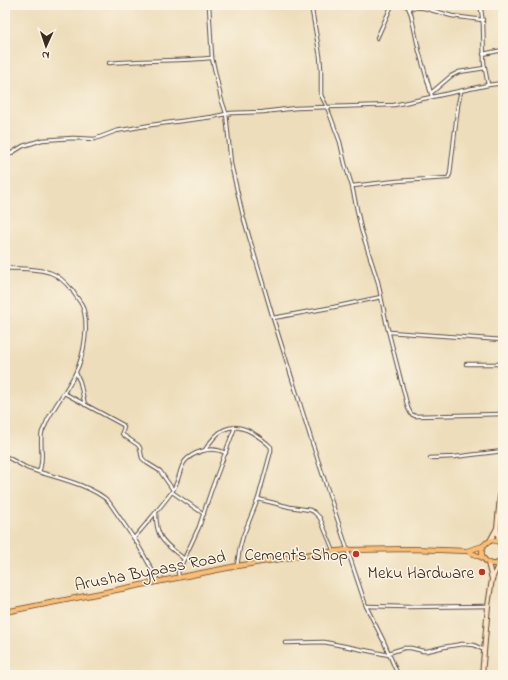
<svg xmlns="http://www.w3.org/2000/svg" width="508" height="680" font-family="'Indie Flower',sans-serif">
<style>
.lines{fill:none;stroke-linecap:round;stroke-linejoin:round}
.street-casing{stroke:#564535;stroke-width:4.5}
.secondary-casing{stroke:#564535;stroke-width:6}
.primary-casing{stroke:#564535;stroke-width:6}
.street{stroke:#fff;stroke-width:2.5}
.secondary{stroke:#ffe4c6;stroke-width:4}
.primary{stroke:#febc70;stroke-width:4.5}
.poi-dot{fill:#c8321e;stroke:#fcf5e5;stroke-width:1.5}
.labels{text-anchor:middle;stroke-width:3;stroke-linejoin:round;paint-order:stroke}
.poi-label{font-size:17px;fill:#3b2a1e;stroke:#fcf5e5;text-anchor:end}
.street-label{font-size:17px;fill:#3b2a1e;stroke:#fcf5e5}
</style>
<rect width="100%" height="100%" fill="#fcf5e5"/>
<filter id="ink" filterUnits="userSpaceOnUse"><feTurbulence type="fractalNoise" baseFrequency=".025" numOctaves="2"/><feDisplacementMap in="SourceGraphic" scale="8" xChannelSelector="R" yChannelSelector="G"/><feConvolveMatrix kernelMatrix="1 2 1 2 8 2 1 2 1" color-interpolation-filters="sRGB"/></filter>
<filter id="wash" filterUnits="userSpaceOnUse"><feTurbulence type="fractalNoise" baseFrequency=".012" numOctaves="4" result="noise"/><feDisplacementMap in="SourceGraphic" scale="16" xChannelSelector="R" yChannelSelector="G"/><feGaussianBlur stdDeviation="0.9" result="paint"/><feColorMatrix in="noise" values="0 0 0 0 0 0 0 0 0 0 0 0 0 0 0 0 0 1.4 0 .05"/><feComposite in="paint" operator="in"/></filter>
<g filter="url(#wash)">
<rect width="100%" height="100%" fill="#edddba"/>
</g>
<g filter="url(#ink)">
<g class="lines">
<defs>
<g id="street">
<polyline points="209,5 211,41 212,58 221,98 226,113 231,164 243,216 273,318 312,442 356,576 366,606 384,642 398,675"/>
<polyline points="311,5 320,56 321,69 321,95 327,107 340,142 345,164 352,186 361,229 378,282 387,326 408,408 411,414 415,416 503,414"/>
<polyline points="404,5 408,7 411,14 419,51 432,97"/>
<polyline points="408,7 424,8 452,16 483,20"/>
<polyline points="481,9 483,24 484,63 488,85"/>
<polyline points="377,38 392,5"/>
<polyline points="483,54 503,50"/>
<path d="M109,63C144,60 178,61 212,58"/>
<polyline points="431,93 451,76 459,72 485,68"/>
<polyline points="5,157 23,146 42,140 73,138 95,139 116,131 151,125 212,117 231,113 263,112 296,108 394,105 488,85 503,83"/>
<polyline points="352,186 397,181 448,178 450,174 458,105 461,91"/>
<path d="M5,268C19,269 38,268 51,273C59,276 66,283 72,290C75,295 79,300 82,305C90,324 84,356 75,374C67,390 55,405 47,421C46,425 43,429 42,432C39,444 45,458 39,472L27,468L5,456"/>
<polyline points="273,318 334,307 381,297"/>
<polyline points="389,332 503,340"/>
<polyline points="466,364 503,364"/>
<polyline points="76,373 80,382 85,405"/>
<polyline points="64,393 123,425 124,427 122,433 123,435 138,445 140,448 142,458 147,463 160,471 173,490"/>
<path d="M205,450C216,432 229,420 251,432C258,436 265,441 271,447V451L258,499L243,536L240,547L237,566"/>
<polyline points="430,458 454,457 503,451"/>
<path d="M39,472C59,478 95,487 109,502L137,543L159,582"/>
<polyline points="172,492 204,514"/>
<polyline points="258,499 290,507 310,510 314,512 320,518 334,552"/>
<path d="M156,513C156,540 165,543 184,559"/>
<path d="M134,538C147,523 160,508 171,493C185,474 174,460 202,451C211,448 218,449 226,453"/>
<polyline points="179,577 178,572 199,527 212,488 235,427"/>
<polyline points="366,606 407,607 488,606"/>
<polyline points="285,643 324,642 389,655"/>
<polyline points="388,653 404,648 411,648 423,651 427,651 444,647 462,644 474,645 484,650"/>
</g>
<g id="secondary">
<polyline points="490,541 497,528"/>
<polyline points="499,542 497,528 503,466"/>
<polyline points="488,563 492,579"/>
<polyline points="482,675 488,606 492,579 499,563"/>
</g>
<g id="primary">
<path d="M483,546C478,560 492,570 503,560"/>
<polyline points="467,551 483,558"/>
<polyline points="5,612 237,566 312,554 347,550 413,549 467,551 483,546 486,543 493,540 499,542 503,545"/>
</g>
</defs>
<use href="#street" class="street-casing"/>
<use href="#secondary" class="secondary-casing"/>
<use href="#primary" class="primary-casing"/>
<use href="#street" class="street"/>
<use href="#secondary" class="secondary"/>
<use href="#primary" class="primary"/>
</g>
</g>
<g class="poi-dot">
<circle cx="356" cy="554" r="4"/>
<circle cx="482" cy="572" r="4"/>
</g>
<g class="labels">
<g class="poi-label">
<text x="348" y="560">Cement's Shop</text>
<text x="474" y="578">Meku Hardware</text>
</g>
<g class="street-label">
<text transform="translate(150 570) rotate(-11)" y="6">Arusha Bypass Road</text>
</g>
</g>
<rect width="508" height="680" fill="none" stroke="#fcf5e5" stroke-width="20"/>
<g transform="translate(46 46) rotate(183)" stroke="#fcf5e5" stroke-width="3" paint-order="stroke">
<path d="M0-3L7 15L0 10L-7 15Z" fill="#3b2a1e"/>
<text y="-6" font-size="11" font-weight="bold" text-anchor="middle" fill="#3b2a1e">N</text>
</g>
</svg>
